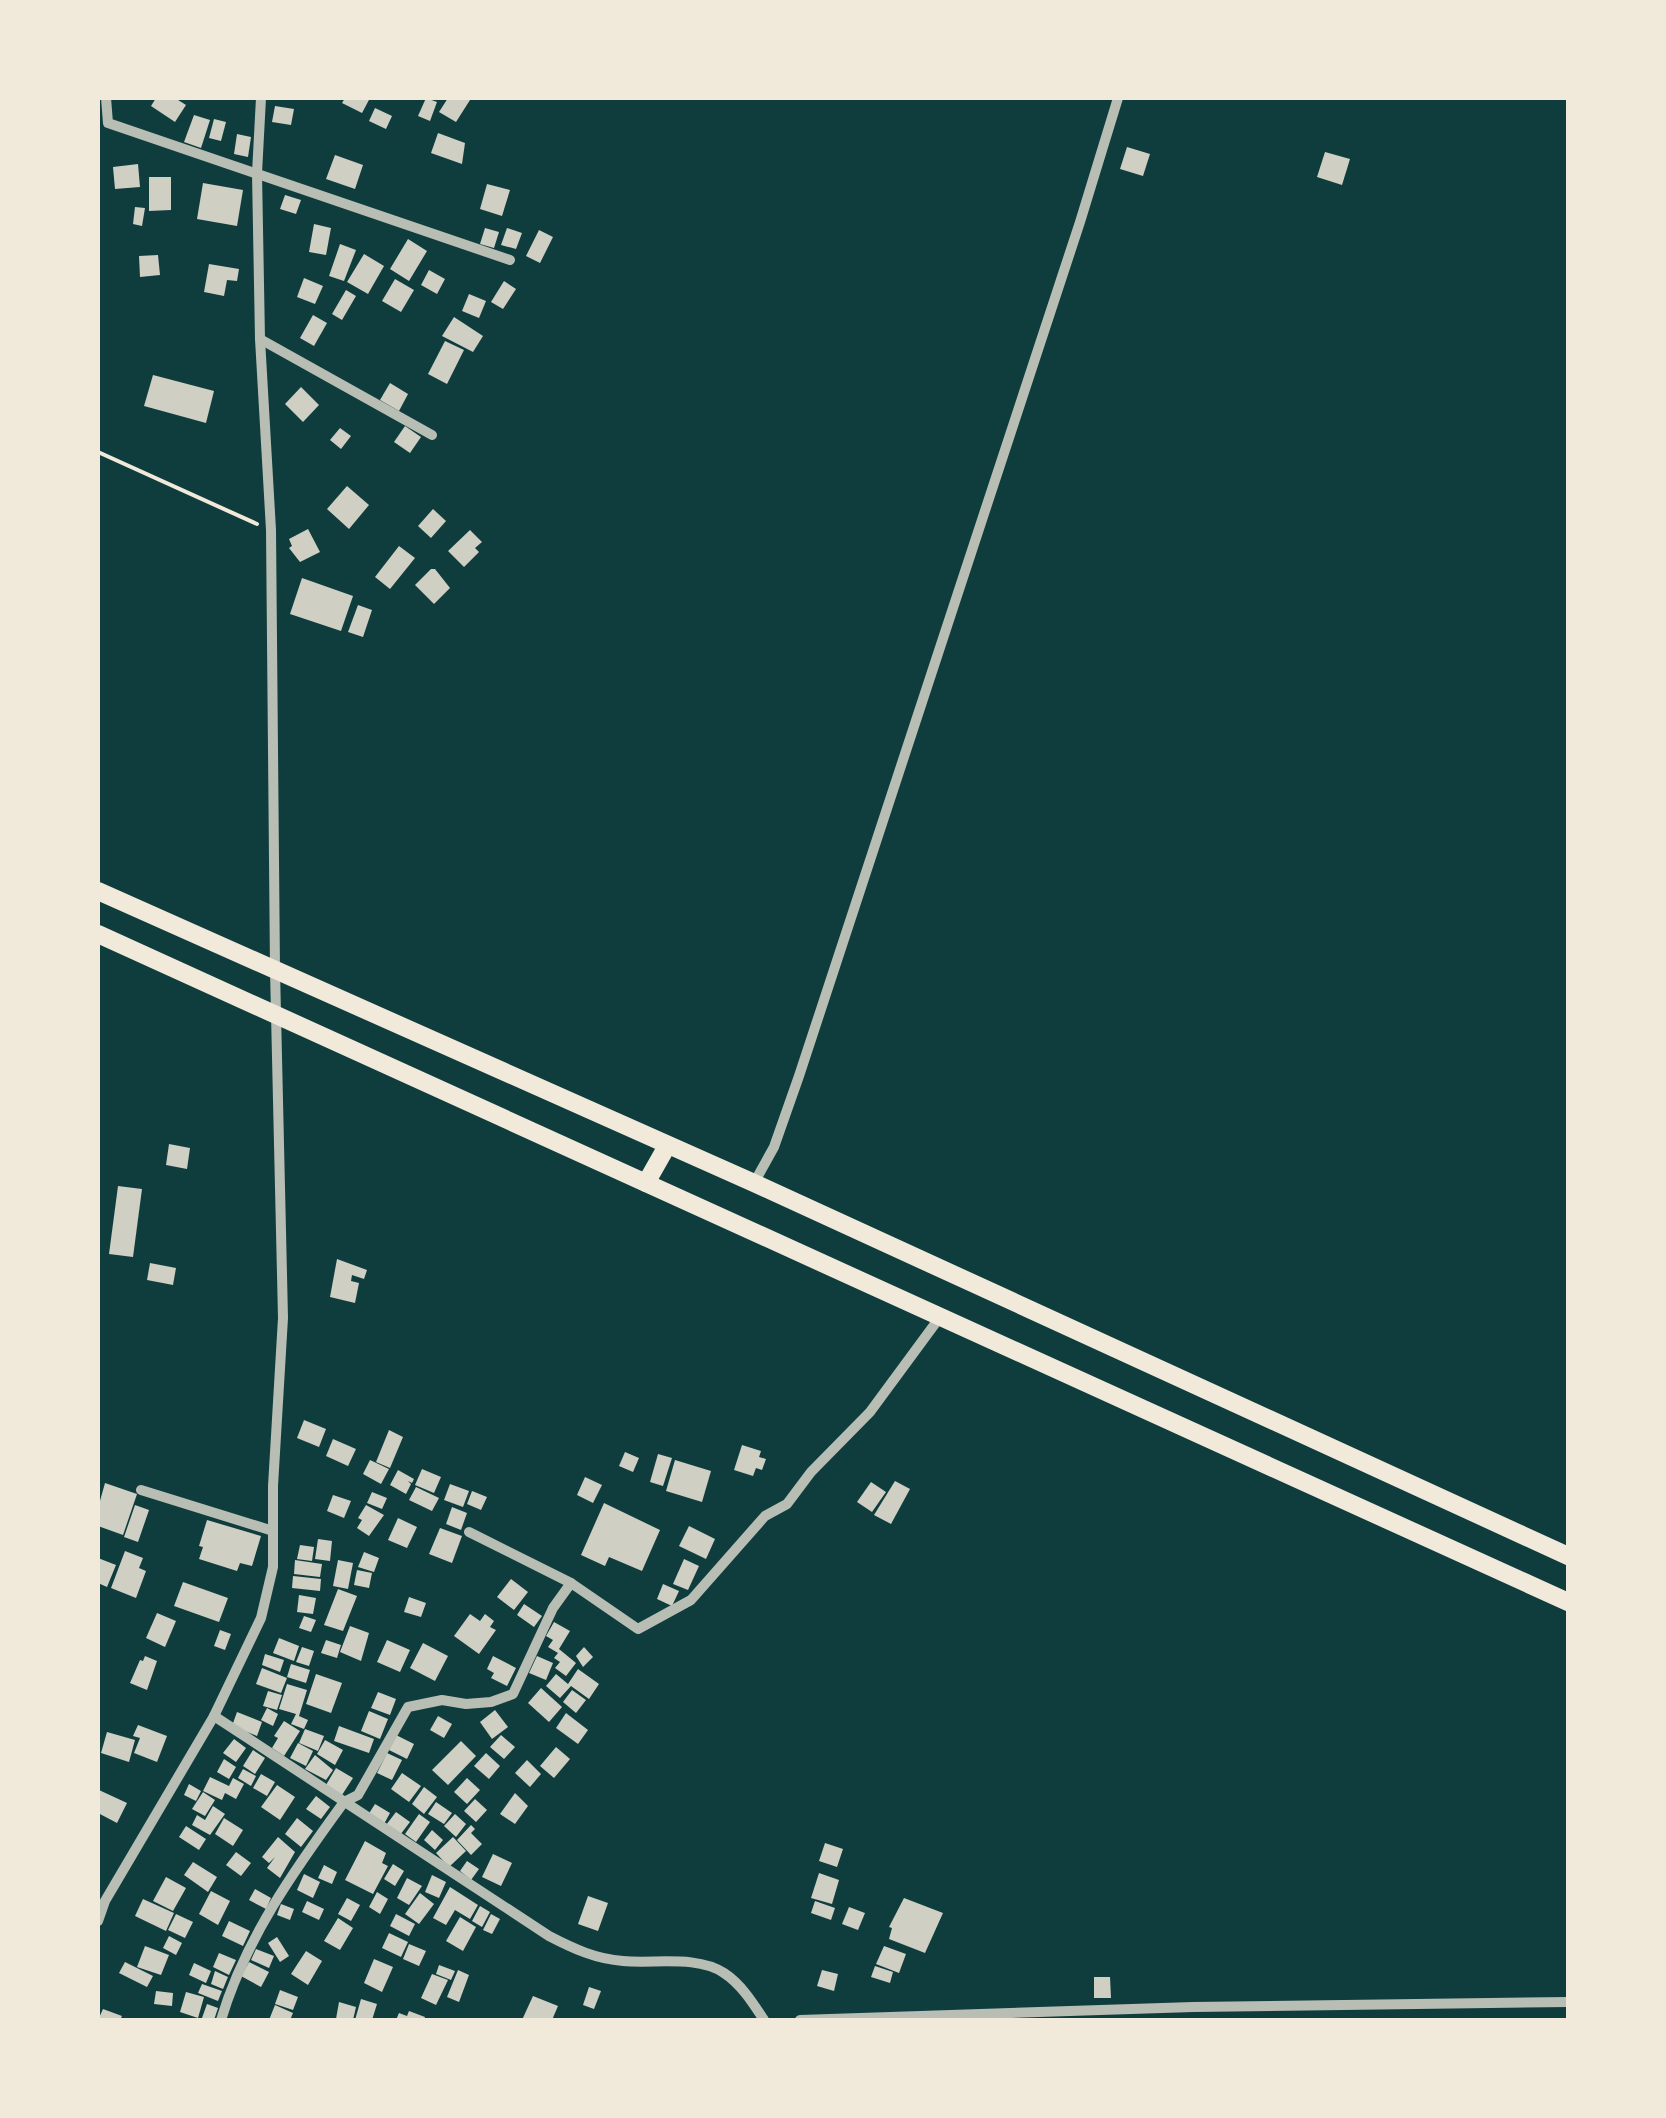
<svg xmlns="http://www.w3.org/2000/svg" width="1666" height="2118" font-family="'Nunito Sans',sans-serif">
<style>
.building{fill:#cfcfc3}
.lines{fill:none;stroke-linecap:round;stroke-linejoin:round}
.path{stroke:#f1e9da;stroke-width:4}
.minor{stroke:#b8beb3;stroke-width:10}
.secondary{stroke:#f1e9da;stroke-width:18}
</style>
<rect width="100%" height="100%" fill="#0f3d3e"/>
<g class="building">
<polygon points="156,98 175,98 186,105 175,122 151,106"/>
<polygon points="345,98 370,98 362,113 342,103"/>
<polygon points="426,98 437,102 430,121 418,116"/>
<polygon points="448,98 470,100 456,122 439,112"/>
<polygon points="275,106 294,109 291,125 272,122"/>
<polygon points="375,108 392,116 386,129 369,121"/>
<polygon points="194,115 210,120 201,148 184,142"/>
<polygon points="214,119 226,122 221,141 209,138"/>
<polygon points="438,133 465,143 462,164 431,153"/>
<polygon points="237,134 251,137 248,157 234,154"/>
<polygon points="1127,147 1150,154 1143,176 1120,169"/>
<polygon points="1325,152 1350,159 1342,185 1317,177"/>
<polygon points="335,155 363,165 355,189 326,179"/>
<polygon points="138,164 140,187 115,189 113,167"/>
<polygon points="149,177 171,177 171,210 149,211"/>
<polygon points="203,183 243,190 237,226 197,219"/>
<polygon points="487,184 510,190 502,216 480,209"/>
<polygon points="285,195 301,200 296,214 280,209"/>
<polygon points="135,207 145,208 142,226 133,224"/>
<polygon points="314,224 331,228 326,255 309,252"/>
<polygon points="485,228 499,232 494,248 480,244"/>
<polygon points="507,228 522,233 516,249 501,245"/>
<polygon points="539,230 553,237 540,263 526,256"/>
<polygon points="408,239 427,251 409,281 390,269"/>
<polygon points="340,244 356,250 344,281 329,276"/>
<polygon points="364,254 384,266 368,294 347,282"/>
<polygon points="158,255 160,275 140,277 139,256"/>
<polygon points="209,264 239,269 237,281 227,280 224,296 204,292"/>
<polygon points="429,270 445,279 437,294 421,285"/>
<polygon points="304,278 323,286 315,304 297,297"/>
<polygon points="395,279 414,290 401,312 382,301"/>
<polygon points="504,281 516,289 503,309 491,302"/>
<polygon points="346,290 356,296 342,320 332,314"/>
<polygon points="469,294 486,301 479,318 462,311"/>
<polygon points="313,315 327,323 314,346 300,338"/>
<polygon points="454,317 483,336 473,352 442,336"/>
<polygon points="445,341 464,350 447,384 428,374"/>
<polygon points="153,375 214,391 206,423 144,406"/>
<polygon points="390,383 408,394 399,411 380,400"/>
<polygon points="301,387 319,405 303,422 285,404"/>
<polygon points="405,426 421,437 410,453 394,442"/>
<polygon points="340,428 351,436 341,449 330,440"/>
<polygon points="347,486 369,505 349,529 327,509"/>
<polygon points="433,509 446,521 431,538 418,526"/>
<polygon points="308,529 320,552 300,562 289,548 292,546 289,539"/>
<polygon points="470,530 482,542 475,548 479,552 464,567 448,551"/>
<polygon points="399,546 415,558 390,589 375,577"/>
<polygon points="431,569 435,569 450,588 434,604 415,585"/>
<polygon points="302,578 353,596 341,631 290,614"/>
<polygon points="358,605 372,610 363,637 348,632"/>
<polygon points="169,1144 190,1148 187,1169 166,1165"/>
<polygon points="118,1186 142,1189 133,1257 109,1254"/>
<polygon points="337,1259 367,1270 364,1279 352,1275 351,1281 359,1283 355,1303 330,1297"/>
<polygon points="150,1263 176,1268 173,1285 147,1280"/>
<polygon points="304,1420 326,1429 319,1447 297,1438"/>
<polygon points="389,1430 403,1437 390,1468 376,1462"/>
<polygon points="333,1439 356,1449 348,1466 326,1456"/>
<polygon points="742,1445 761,1451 759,1457 766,1459 762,1470 756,1468 753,1476 734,1470"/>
<polygon points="625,1452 639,1458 633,1472 619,1466"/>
<polygon points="658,1454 672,1458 663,1486 650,1482"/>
<polygon points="370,1460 389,1469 381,1484 363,1474"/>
<polygon points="675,1460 711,1471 702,1502 666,1491"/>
<polygon points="422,1469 441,1477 434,1493 415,1485"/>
<polygon points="398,1470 414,1479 412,1483 408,1481 411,1484 406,1494 390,1485"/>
<polygon points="585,1477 602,1485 593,1503 577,1495"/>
<polygon points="895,1481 910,1489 891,1524 874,1515"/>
<polygon points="871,1482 886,1492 872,1512 857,1502"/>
<polygon points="105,1483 137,1494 123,1535 98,1526 98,1508"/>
<polygon points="450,1484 469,1491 463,1507 444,1500"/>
<polygon points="416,1487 439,1498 432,1511 409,1500"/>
<polygon points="472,1491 487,1497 481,1510 467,1504"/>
<polygon points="372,1492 387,1498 382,1509 367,1503"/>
<polygon points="333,1495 351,1501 344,1518 327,1511"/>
<polygon points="604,1503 660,1530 642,1571 609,1557 605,1566 581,1555"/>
<polygon points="135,1505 149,1510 138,1542 124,1537"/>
<polygon points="366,1505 384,1515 369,1536 357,1528 362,1520 358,1518"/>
<polygon points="452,1507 467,1513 461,1530 446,1524"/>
<polygon points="398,1518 417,1527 407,1548 388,1540"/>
<polygon points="207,1520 261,1536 252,1566 240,1563 237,1571 199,1559 203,1547 199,1546"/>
<polygon points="689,1526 715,1539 706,1559 679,1546"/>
<polygon points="440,1528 462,1536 452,1563 429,1554"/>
<polygon points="318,1539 332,1541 330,1561 315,1559"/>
<polygon points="300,1545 314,1547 312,1561 297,1559"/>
<polygon points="125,1551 143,1558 139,1568 146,1571 136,1598 111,1588"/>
<polygon points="364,1552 379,1558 374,1572 358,1567"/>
<polygon points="98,1558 116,1565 107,1587 98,1583"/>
<polygon points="684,1559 699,1566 688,1590 673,1584"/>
<polygon points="295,1560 322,1564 320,1577 294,1574"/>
<polygon points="338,1560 353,1563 348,1589 333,1586"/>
<polygon points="357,1570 372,1573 369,1588 354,1585"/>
<polygon points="293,1576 321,1579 320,1591 292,1588"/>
<polygon points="511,1579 528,1592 514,1610 497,1597"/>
<polygon points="183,1582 228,1598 219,1622 174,1606"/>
<polygon points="663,1584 679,1591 672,1606 657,1599"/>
<polygon points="338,1589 357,1596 343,1631 324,1625"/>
<polygon points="299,1595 316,1598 313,1614 297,1612"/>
<polygon points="409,1597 426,1603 421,1617 404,1612"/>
<polygon points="524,1604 542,1616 534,1627 517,1615"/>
<polygon points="157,1613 176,1621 165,1647 146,1638"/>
<polygon points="470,1614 480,1621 485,1614 494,1621 490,1627 496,1630 479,1654 454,1636"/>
<polygon points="304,1616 316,1620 311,1632 299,1628"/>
<polygon points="554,1622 570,1631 559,1649 576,1663 566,1676 555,1668 560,1662 554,1658 558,1653 548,1647 553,1640 546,1636"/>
<polygon points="350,1626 369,1633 361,1661 340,1652"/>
<polygon points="220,1630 231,1634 225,1650 214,1646"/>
<polygon points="279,1638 299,1646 294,1661 273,1653"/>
<polygon points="326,1640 341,1645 337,1658 321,1653"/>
<polygon points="387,1640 410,1650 400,1672 377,1662"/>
<polygon points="423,1643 448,1656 435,1681 410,1668"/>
<polygon points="302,1647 314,1651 309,1666 296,1662"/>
<polygon points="584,1647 593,1657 583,1667 576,1656"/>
<polygon points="265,1654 284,1660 280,1672 262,1665"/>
<polygon points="145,1656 157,1661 147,1690 130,1683 140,1660 143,1661"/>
<polygon points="493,1656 516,1668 507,1686 491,1678 494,1673 487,1669"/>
<polygon points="537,1656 553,1663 546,1680 529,1673"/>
<polygon points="291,1664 310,1670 306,1683 287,1677"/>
<polygon points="262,1668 287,1678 281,1693 256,1684"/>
<polygon points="578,1669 599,1684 589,1699 571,1686 560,1698 546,1686 556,1674 568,1684"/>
<polygon points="316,1674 342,1683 331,1713 306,1704"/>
<polygon points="287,1684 307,1690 299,1716 308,1720 304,1729 291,1724 296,1714 279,1709"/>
<polygon points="541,1688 562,1707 549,1722 528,1703"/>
<polygon points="572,1690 586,1700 576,1713 563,1702"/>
<polygon points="268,1691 282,1695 277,1710 263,1706"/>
<polygon points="378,1692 396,1699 390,1715 371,1708"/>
<polygon points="267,1708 278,1714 273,1726 261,1720"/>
<polygon points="495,1710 508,1727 492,1739 480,1722"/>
<polygon points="369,1711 388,1719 380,1739 361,1731"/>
<polygon points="237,1712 262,1722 257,1736 232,1726"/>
<polygon points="566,1713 588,1730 578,1744 556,1728"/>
<polygon points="438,1716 452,1724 444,1738 430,1730"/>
<polygon points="284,1721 300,1731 284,1756 272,1748 278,1738 274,1736"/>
<polygon points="138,1725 167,1736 157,1762 134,1753 140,1738 133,1736"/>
<polygon points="339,1726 374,1739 369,1753 334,1741"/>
<polygon points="305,1729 324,1736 318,1751 299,1743"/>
<polygon points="107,1732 135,1740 129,1762 101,1753"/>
<polygon points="396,1735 414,1744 407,1759 389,1750"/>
<polygon points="501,1735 515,1747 504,1759 490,1747"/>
<polygon points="234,1739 246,1748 236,1762 223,1753"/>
<polygon points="325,1740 343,1750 335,1765 317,1754"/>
<polygon points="461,1741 476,1756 448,1785 432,1770"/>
<polygon points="298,1743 313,1751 306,1766 290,1758"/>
<polygon points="556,1747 570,1759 554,1778 540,1766"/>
<polygon points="253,1750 265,1758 255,1774 243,1766"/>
<polygon points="387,1753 402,1760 392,1780 377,1773"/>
<polygon points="486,1753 500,1766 489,1779 474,1766"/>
<polygon points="315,1755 333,1770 326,1780 305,1769"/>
<polygon points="224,1759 236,1767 229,1779 217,1772"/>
<polygon points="527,1760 541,1774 530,1787 515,1773"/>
<polygon points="336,1768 353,1778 342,1795 326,1785"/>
<polygon points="243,1769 256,1776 251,1786 238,1778"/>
<polygon points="402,1773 421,1786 409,1802 391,1789"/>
<polygon points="261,1774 275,1782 267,1796 253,1788"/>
<polygon points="210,1777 229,1786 233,1778 244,1784 236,1799 225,1793 222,1800 203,1791"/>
<polygon points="467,1778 480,1790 467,1804 454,1792"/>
<polygon points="189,1784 201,1791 196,1801 184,1795"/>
<polygon points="277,1785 295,1797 280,1820 261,1807"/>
<polygon points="424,1787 437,1797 424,1814 412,1804"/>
<polygon points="99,1790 127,1803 117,1823 98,1813"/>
<polygon points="203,1792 215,1800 205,1816 192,1809"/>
<polygon points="515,1793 528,1806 515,1824 500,1814"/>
<polygon points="316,1796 330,1807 321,1819 306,1809"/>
<polygon points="475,1799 487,1810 476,1822 464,1811"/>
<polygon points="436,1802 452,1813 444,1824 428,1814"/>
<polygon points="375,1804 390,1813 384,1824 368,1815"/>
<polygon points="213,1806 225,1814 210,1835 192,1825 197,1815 205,1820"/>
<polygon points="396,1812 410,1822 400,1835 386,1825"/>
<polygon points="419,1814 430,1822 416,1842 405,1834"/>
<polygon points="455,1814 466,1824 456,1837 444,1826"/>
<polygon points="224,1818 243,1830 233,1846 215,1834"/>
<polygon points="297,1818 313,1831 301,1847 285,1834"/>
<polygon points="471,1825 475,1829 471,1833 482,1844 471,1855 457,1840"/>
<polygon points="186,1826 206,1839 199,1850 179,1837"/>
<polygon points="432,1830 443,1840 435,1850 424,1840"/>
<polygon points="278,1837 295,1852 280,1878 267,1868 275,1857 269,1863 262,1857"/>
<polygon points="453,1837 466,1851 449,1867 436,1853"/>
<polygon points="365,1841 386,1853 382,1863 388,1866 373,1894 345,1880"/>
<polygon points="825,1843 843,1849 837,1867 819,1861"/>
<polygon points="236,1852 251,1863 241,1876 226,1865"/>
<polygon points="493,1854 512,1863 501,1886 482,1877"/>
<polygon points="467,1861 479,1869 471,1880 460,1871"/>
<polygon points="193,1862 217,1877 208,1892 184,1875"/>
<polygon points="393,1864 404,1871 395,1886 384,1879"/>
<polygon points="324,1865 337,1872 332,1884 318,1878"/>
<polygon points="819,1873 839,1880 832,1904 811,1898"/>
<polygon points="304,1874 320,1882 313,1898 297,1890"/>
<polygon points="432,1875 446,1882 439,1898 425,1892"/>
<polygon points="166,1877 186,1888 173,1911 153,1901"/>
<polygon points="407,1878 422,1886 409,1905 397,1898"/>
<polygon points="450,1887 478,1905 470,1919 455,1910 446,1925 433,1918"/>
<polygon points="255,1889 271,1898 266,1909 249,1900"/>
<polygon points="211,1891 230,1901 218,1925 199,1914"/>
<polygon points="377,1892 388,1899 380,1914 369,1907"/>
<polygon points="420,1893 434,1904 419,1924 405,1914"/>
<polygon points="588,1896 608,1903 598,1931 578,1924"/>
<polygon points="347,1898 360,1905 351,1921 338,1914"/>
<polygon points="904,1898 943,1913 925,1953 889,1939 892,1928 889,1927"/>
<polygon points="143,1899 174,1913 166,1931 135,1916"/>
<polygon points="307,1901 324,1909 319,1920 302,1912"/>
<polygon points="815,1901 835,1908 831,1920 811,1913"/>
<polygon points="281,1904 294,1909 290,1920 277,1915"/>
<polygon points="480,1906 490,1912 482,1927 472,1921"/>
<polygon points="849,1907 865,1913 858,1930 842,1924"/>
<polygon points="176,1914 193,1922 185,1938 168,1930"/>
<polygon points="396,1914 415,1924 409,1936 390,1926"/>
<polygon points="491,1914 500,1919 492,1934 483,1930"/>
<polygon points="460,1917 476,1927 463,1951 446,1941"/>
<polygon points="338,1918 353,1928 340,1950 324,1941"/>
<polygon points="229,1921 250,1931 243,1946 222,1936"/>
<polygon points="389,1933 408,1942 401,1957 382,1948"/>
<polygon points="169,1936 182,1943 176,1955 163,1948"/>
<polygon points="277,1937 289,1956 280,1962 268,1943"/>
<polygon points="409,1944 426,1951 419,1966 403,1959"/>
<polygon points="145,1946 169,1955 161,1975 137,1967"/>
<polygon points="884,1946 906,1954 899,1973 876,1964"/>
<polygon points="256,1949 274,1956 269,1968 251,1960"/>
<polygon points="306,1951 322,1961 308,1985 291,1974"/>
<polygon points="219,1953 236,1960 229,1975 213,1967"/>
<polygon points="374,1959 393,1967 382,1992 364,1983"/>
<polygon points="125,1962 153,1976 147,1987 119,1973"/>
<polygon points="249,1962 269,1972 261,1987 241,1976"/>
<polygon points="194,1963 211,1971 206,1983 189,1975"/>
<polygon points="439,1965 455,1971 451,1980 436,1974"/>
<polygon points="875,1966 893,1972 890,1983 871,1977"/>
<polygon points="458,1970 469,1975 459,2002 447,1997"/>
<polygon points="822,1970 838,1974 834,1991 817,1986"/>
<polygon points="215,1971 228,1977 223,1989 211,1984"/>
<polygon points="432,1974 448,1980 436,2005 421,1998"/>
<polygon points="1094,1977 1110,1977 1111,1998 1094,1998"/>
<polygon points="202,1984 222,1991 218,2001 198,1993"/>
<polygon points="589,1987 601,1991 594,2009 583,2005"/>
<polygon points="280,1990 298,1997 293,2010 275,2004"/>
<polygon points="156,1991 173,1993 172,2006 154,2004"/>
<polygon points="186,1992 204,1997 198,2018 180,2012"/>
<polygon points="533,1996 558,2006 552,2020 522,2020"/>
<polygon points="361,1999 377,2004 372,2020 355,2020"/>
<polygon points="339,2002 356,2007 353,2020 336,2019"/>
<polygon points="207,2004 218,2008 214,2020 202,2018"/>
<polygon points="275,2005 293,2013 290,2020 269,2020"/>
<polygon points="103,2009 122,2016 120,2020 98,2020"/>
<polygon points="409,2011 425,2017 424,2020 396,2020 399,2013 407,2016"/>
</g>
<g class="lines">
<polyline class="path" points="98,452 257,524"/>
<g class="minor">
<polyline points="106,98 108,123 510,260"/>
<polyline points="260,339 432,435"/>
<polyline points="754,1183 774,1147 799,1076 1080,222 1118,98"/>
<polyline points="141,1490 273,1531"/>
<polyline points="469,1532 571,1583"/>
<path d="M214,1716L549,1936C574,1949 596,1959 623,1961C654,1964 697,1955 724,1973C741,1984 753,2003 764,2020"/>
<polyline points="98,1921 105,1901 214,1716 261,1618 273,1567 273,1486 283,1318 275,970 271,530 260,339 257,173 261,98"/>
<path d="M221,2020C245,1939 295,1869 344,1802L358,1795L408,1707L442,1700L466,1704L491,1702L513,1694L553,1608L571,1583L638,1629L691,1600L765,1516L787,1504L811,1472L870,1412L940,1317"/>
<polyline points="800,2020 1193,2007 1568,2002"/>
</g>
<g class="secondary">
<polyline points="98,891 754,1183 1568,1556"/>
<polyline points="98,934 1568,1602"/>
<polyline points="646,1183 667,1146"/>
</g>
</g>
<rect width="1666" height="2118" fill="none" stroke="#f1e9da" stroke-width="200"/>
</svg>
